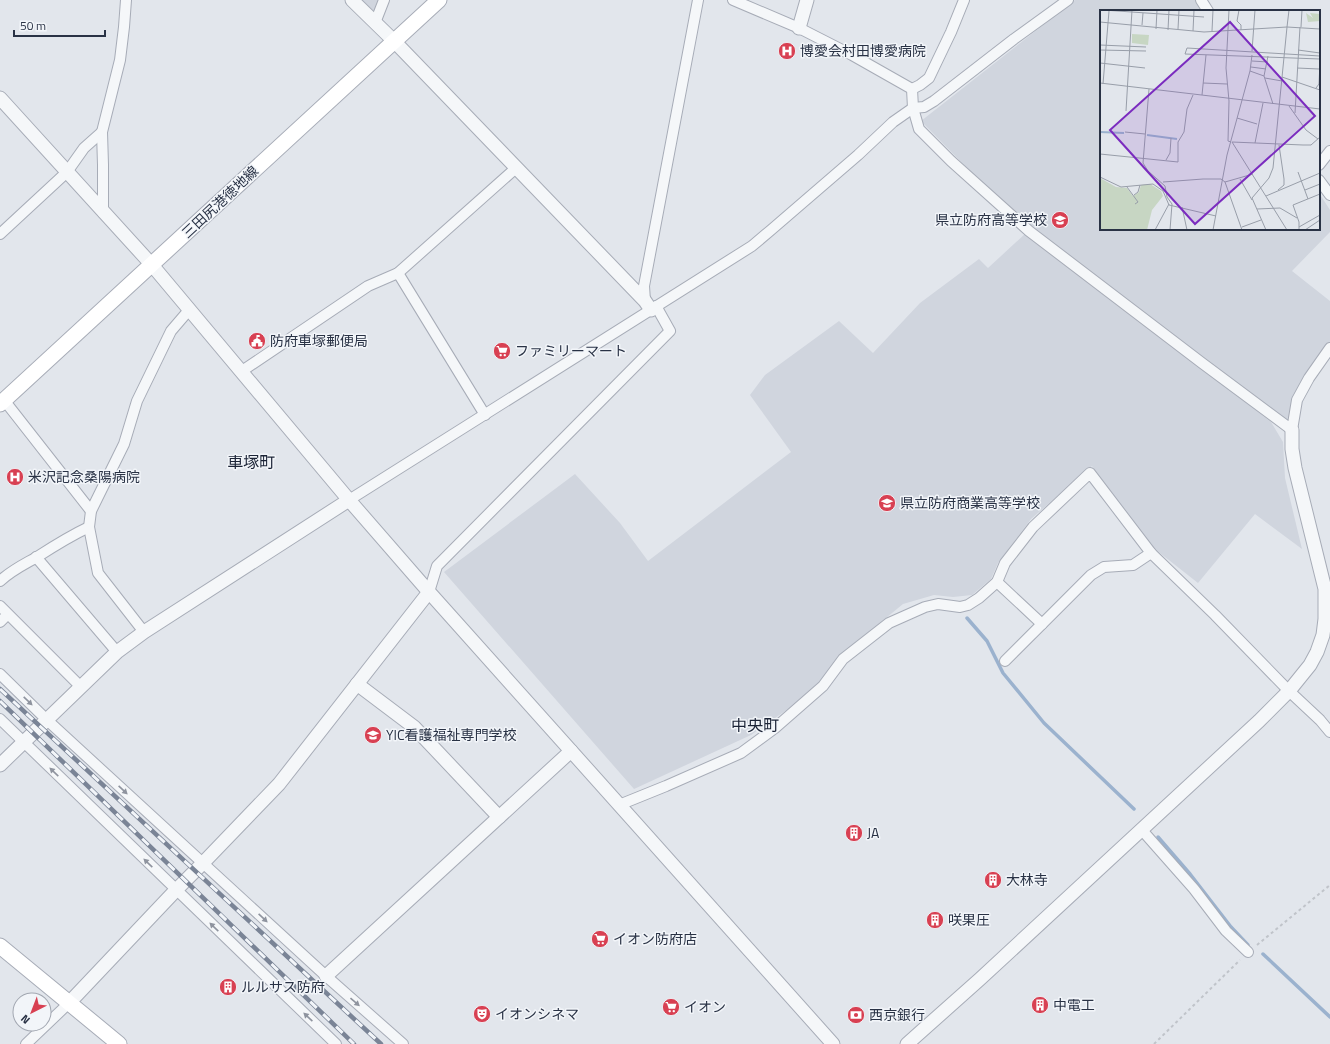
<svg xmlns="http://www.w3.org/2000/svg" width="1330" height="1044" font-family="'Titillium Web','Noto Sans JP',sans-serif">
<style>
.built{fill:#d0d5de}
.lines{fill:none;stroke-linecap:round;stroke-linejoin:round}
.stream{stroke:#9bb2ce;stroke-width:3.5}
.minor-casing{stroke:#a7acb7;stroke-width:12}
.tertiary-casing{stroke:#a7acb7;stroke-width:15}
.secondary-casing{stroke:#a7acb7;stroke-width:17}
.path{stroke:#c0c4ca;stroke-width:2;stroke-dasharray:3 3;stroke-linecap:butt}
.minor{stroke:#f5f7f9;stroke-width:10}
.tertiary{stroke:#f5f7f9;stroke-width:13}
.secondary{stroke:#fff;stroke-width:15}
.rail-casing{stroke:#7a8496;stroke-width:4.5}
.rail{stroke:#f2f5f9;stroke-width:3;stroke-dasharray:9;stroke-linecap:butt}
.oneway{fill:#8f949f}
.labels{text-anchor:middle;stroke-width:3;stroke-linejoin:round;paint-order:stroke}
.poi-label{font-size:14px;fill:#293245;stroke:#f2f5f9;text-anchor:start}
.street-label{font-size:14px;fill:#293245;stroke:#f2f5f9}
.quarter-label{font-size:16px;fill:#1b2336;stroke:#f2f5f9}
.inset-river{fill:none;stroke:#9bb2ce;stroke-width:2}
.inset-road{fill:none;stroke:#989ea9;stroke-width:1}
.view{fill:#7b2cbf;fill-opacity:0.15;stroke:#7b2cbf;stroke-width:2}
.inset-edge{fill:none;stroke:#293245;stroke-width:2}
</style>
<rect width="100%" height="100%" fill="#e2e6ec"/>
<g class="built">
<polygon points="352,0 384,0 375,23"/>
<polygon points="1075,0 1199,0 1205,11 1101,11 1101,229 1319,229 1319,193 1330,210 1330,232 1292,271 1330,301 1330,348 1309,378 1292,430 1029,231 921,121"/>
<polygon points="1026,233 1271,422 1283,442 1285,478 1302,549 1255,514 1198,583 1151,546 1092,466 1031,519 998,563 991,579 972,595 953,597 934,595 903,604 847,650 812,692 751,735 634,789 444,572 575,474 620,523 648,561 791,452 750,395 765,375 839,321 873,353 920,303 979,259 988,268"/>
</g>
<g class="lines">
<g class="stream">
<polyline points="967,618 987,641 1003,673 1044,723 1134,809"/>
<polyline points="1158,837 1190,874 1231,927 1248,945"/>
<polyline points="1263,954 1330,1017"/>
</g>
<defs>
<g id="minor">
<polyline points="733,0 799,28 852,55 912,89 913,108 919,129 951,161 1029,231 1202,363 1292,430 1297,400 1309,378 1330,348"/>
<polyline points="1201,0 1208,11"/>
<polyline points="375,23 384,0"/>
<polyline points="912,89 920,85 929,78 951,32 964,0"/>
<polyline points="1319,165 1330,151"/>
<polyline points="1319,180 1330,195"/>
<polyline points="103,213 103,165 102,132 120,60 124,27 126,0"/>
<polyline points="0,234 67,172 84,148 102,132"/>
<polyline points="398,273 485,415"/>
<polyline points="645,301 644,286 698,0"/>
<polyline points="242,371 368,286 398,273 516,168"/>
<polyline points="4,400 91,511"/>
<polyline points="349,500 752,246 771,230 858,155 893,122 913,108 924,107 934,101 1014,39 1068,0"/>
<polyline points="36,557 117,652"/>
<path d="M0,581C12,570 23,565 37,557C54,546 70,536 89,527"/>
<polyline points="997,582 1042,624"/>
<polyline points="429,592 437,566 670,331 656,306"/>
<polyline points="0,606 81,687"/>
<polyline points="0,622 7,615"/>
<polyline points="144,632 98,573 89,527 91,511 124,444 137,401 171,331 189,310"/>
<polyline points="1005,661 1091,575 1104,567 1133,565 1151,553"/>
<polyline points="0,674 47,720 326,976 403,1044"/>
<polyline points="0,719 336,1044"/>
<polyline points="619,805 666,786 741,753 775,728 823,686 843,659 889,623 925,607 938,604 960,607 968,605 979,598 997,582 1005,563 1033,527 1090,473 1151,553 1215,615 1289,691 1320,720 1330,732"/>
<polyline points="1141,829 1194,889 1226,931 1248,952"/>
<polyline points="26,1044 69,1003"/>
</g>
<g id="tertiary">
<polyline points="352,0 394,41 645,301 651,310"/>
<polyline points="799,28 807,0"/>
<polyline points="0,98 152,265 349,500 429,592 833,1044"/>
<polyline points="357,684 414,727 499,817"/>
<polyline points="0,765 117,652 144,632 349,500"/>
<polyline points="326,976 571,751"/>
<polyline points="69,1003 176,890 203,863 279,784 429,592"/>
<polyline points="907,1044 980,979 1259,721 1289,691 1310,665 1317,652 1323,635 1325,619 1325,589 1295,468 1292,449 1292,430"/>
</g>
<g id="secondary">
<polyline points="0,404 439,0"/>
<polyline points="0,946 119,1044"/>
</g>
</defs>
<use href="#minor" class="minor-casing"/>
<use href="#tertiary" class="tertiary-casing"/>
<use href="#secondary" class="secondary-casing"/>
<g class="path">
<polyline points="1257,945 1330,885"/>
<polyline points="1154,1044 1240,960"/>
</g>
<use href="#minor" class="minor"/>
<use href="#tertiary" class="tertiary"/>
<use href="#secondary" class="secondary"/>
<defs>
<g id="rail">
<polyline points="0,689 381,1044"/>
<polyline points="0,701 354,1044"/>
</g>
</defs>
<use href="#rail" class="rail-casing"/>
<use href="#rail" class="rail"/>
</g>
<defs><path id="oneway-solid" d="M-6-.8H1V-3.2L6.5 0L1 3.2V.8H-6Z"/></defs>
<g class="oneway">
<use href="#oneway-solid" transform="translate(28 701) rotate(44)"/>
<use href="#oneway-solid" transform="translate(54 772) rotate(-136)"/>
<use href="#oneway-solid" transform="translate(123 790) rotate(43)"/>
<use href="#oneway-solid" transform="translate(148 863) rotate(-136)"/>
<use href="#oneway-solid" transform="translate(263 918) rotate(43)"/>
<use href="#oneway-solid" transform="translate(214 927) rotate(-136)"/>
<use href="#oneway-solid" transform="translate(355 1002) rotate(41)"/>
<use href="#oneway-solid" transform="translate(308 1017) rotate(-137)"/>
</g>
<defs>
<symbol id="hospital-disc" viewBox="-11 -11 22 22"><circle r="9.5" fill="#d84052" stroke="#f2f5f9"/><path d="M-5-5h3v3.5h4V-5h3V5h-3V1.5h-4V5h-3Z" fill="#fff"/></symbol>
<symbol id="school-disc" viewBox="-11 -11 22 22"><circle r="9.5" fill="#d84052" stroke="#f2f5f9"/><path d="M0-5L7-2L0 1L-7-2ZM-4 1L0 2.5L4 1V4Q0 6-4 4Z" fill="#fff"/></symbol>
<symbol id="civic-disc" viewBox="-11 -11 22 22"><circle r="9.5" fill="#d84052" stroke="#f2f5f9"/><path d="M-.6-6.5H3V-4.5H.6V-3L4-1V1h2V6H-6V1h2V-1L-.6-3ZM-1.2 2.5V6h2.4V2.5Z" fill="#fff"/></symbol>
<symbol id="supermarket-disc" viewBox="-11 -11 22 22"><circle r="9.5" fill="#d84052" stroke="#f2f5f9"/><path d="M-6-5.5h2.5l.6 2H6L4.5 2H-2.5L-4.4-4H-6ZM-1.5 3.2a1.3 1.3 0 1 0 .1 0ZM3 3.2a1.3 1.3 0 1 0 .1 0Z" fill="#fff"/></symbol>
<symbol id="university-disc" viewBox="-11 -11 22 22"><circle r="9.5" fill="#d84052" stroke="#f2f5f9"/><path d="M0-5L7-2L0 1L-7-2ZM-4 1L0 2.5L4 1V4Q0 6-4 4Z" fill="#fff"/></symbol>
<symbol id="building-disc" viewBox="-11 -11 22 22"><circle r="9.5" fill="#d84052" stroke="#f2f5f9"/><path d="M-4-6H4V6H1V3H-1V6H-4ZM-2.5-4.3h1.7v1.8h-1.7ZM.8-4.3h1.7v1.8H.8ZM-2.5-1h1.7V.8h-1.7ZM.8-1h1.7V.8H.8Z" fill="#fff"/></symbol>
<symbol id="theatre-disc" viewBox="-11 -11 22 22"><circle r="9.5" fill="#d84052" stroke="#f2f5f9"/><path d="M-5-5.5Q0-4 5-5.5V0Q5 5 0 6Q-5 5-5 0ZM-3.3-2.5H-1v1.5H-3.3ZM1-2.5H3.3v1.5H1ZM-2.8 1Q0 5.5 2.8 1Z" fill="#fff"/></symbol>
<symbol id="bank-disc" viewBox="-11 -11 22 22"><circle r="9.5" fill="#d84052" stroke="#f2f5f9"/><path d="M-6-4H6V4H-6ZM0-2.3a2.3 2.3 0 1 0 0 4.6a2.3 2.3 0 1 0 0-4.6Z" fill="#fff"/></symbol>
</defs>
<g fill-rule="evenodd">
<use href="#hospital-disc" x="777" y="41" width="20" height="20"/>
<use href="#school-disc" x="1050" y="210" width="20" height="20"/>
<use href="#civic-disc" x="247" y="331" width="20" height="20"/>
<use href="#supermarket-disc" x="492" y="341" width="20" height="20"/>
<use href="#hospital-disc" x="5" y="467" width="20" height="20"/>
<use href="#school-disc" x="877" y="493" width="20" height="20"/>
<use href="#university-disc" x="363" y="725" width="20" height="20"/>
<use href="#building-disc" x="844" y="823" width="20" height="20"/>
<use href="#building-disc" x="983" y="870" width="20" height="20"/>
<use href="#building-disc" x="925" y="910" width="20" height="20"/>
<use href="#supermarket-disc" x="590" y="929" width="20" height="20"/>
<use href="#building-disc" x="218" y="977" width="20" height="20"/>
<use href="#building-disc" x="1030" y="995" width="20" height="20"/>
<use href="#supermarket-disc" x="661" y="997" width="20" height="20"/>
<use href="#theatre-disc" x="472" y="1004" width="20" height="20"/>
<use href="#bank-disc" x="846" y="1005" width="20" height="20"/>
</g>
<g class="labels">
<g class="poi-label">
<text x="800" y="56">博愛会村田博愛病院</text>
<text x="1047" y="225" text-anchor="end">県立防府高等学校</text>
<text x="270" y="346">防府車塚郵便局</text>
<text x="515" y="356">ファミリーマート</text>
<text x="28" y="482">米沢記念桑陽病院</text>
<text x="900" y="508">県立防府商業高等学校</text>
<text x="386" y="740">YIC看護福祉専門学校</text>
<text x="867" y="838">JA</text>
<text x="1006" y="885">大林寺</text>
<text x="948" y="925">咲果圧</text>
<text x="613" y="944">イオン防府店</text>
<text x="241" y="992">ルルサス防府</text>
<text x="1053" y="1010">中電工</text>
<text x="684" y="1012">イオン</text>
<text x="495" y="1019">イオンシネマ</text>
<text x="869" y="1020">西京銀行</text>
</g>
<g class="street-label">
<text transform="translate(220 202) rotate(-43)" y="5">三田尻港徳地線</text>
</g>
<g class="quarter-label">
<text x="251" y="468">車塚町</text>
<text x="755" y="731">中央町</text>
</g>
</g>
<g transform="translate(1100 10)">
<rect width="220" height="220" fill="#e2e6ec"/>
<path d="M206,3L213,8L210,3L220,4V11L208,12Z" fill="#c7d6c3"/>
<path d="M32,24L49,25L48,35L32,33ZM0,168L16,177L27,178L33,186L39,182L41,175L50,174L61,181L63,186L52,200L47,220H0Z" fill="#c7d6c3"/>
<path class="inset-river" d="M0,122L24,123M47,125L77,129"/>
<path class="inset-road" d="M3,0L104,7M129,0L126,58L129,91L128,131L131,132M139,0L137,11L141,15V20M189,0L187,17L220,19M0,12L104,22L187,17L173,158L169,168L152,188L166,220M42,15L43,3M201,17L202,0M56,19L57,0M78,19L79,0M68,20L69,0M93,21L94,0M112,21L113,0M0,35L46,37M0,40L46,41M198,40L220,43M152,41L155,0M220,46L87,38L85,44L220,49M152,51L168,52M0,53L45,58M151,57L166,59M197,58L219,59M150,61L164,66L173,94M164,66L168,46M182,67L220,80M165,68L182,71M0,73L220,99M103,73L127,74M3,74L9,1M216,78L219,74L220,52M49,79L43,153L48,161L65,176L67,187L72,194L70,220M102,85L106,45M189,96L206,120L218,129M26,101L32,0M195,103L200,17M137,108L157,114M25,122L45,124M132,132L187,220M132,132L203,135H211L220,127M155,133L163,93M0,144L78,152V132L84,122L87,99L93,85M66,150L70,143L71,128M198,162L208,189M0,167L21,177L53,174L63,181L69,195L116,206M140,169L152,190M63,172L103,169H121L125,172L153,164M125,172L142,220M27,177L38,192L35,194M178,180L184,175V169L179,135M205,180L220,174M34,185L38,182L40,175M166,186L220,163M82,197L87,220M157,199L180,198L197,208M142,217L161,210M199,217L220,205M55,220L69,194M113,220L127,145L150,61L152,45M199,220V212L193,195L220,184M205,220L220,210"/>
<path class="view" d="M130,12L215,106L95,214L10,120Z"/>
<rect width="220" height="220" class="inset-edge"/>
</g>
<g transform="translate(32 1012) rotate(222)"><circle r="19" fill="#f2f5f9" stroke="#a2a7b1"/>
<path d="M0-3L7 15L0 10L-7 15Z" fill="#d84052"/>
<text y="-6" font-size="11" font-weight="bold" text-anchor="middle" fill="#293245">N</text>
</g>
<path d="M14 30v6h91v-6" fill="none" stroke="#293245" stroke-width="2"/>
<text x="20" y="30" font-size="12" fill="#293245" stroke="#f2f5f9" stroke-width="3" paint-order="stroke">50 m</text>
</svg>
